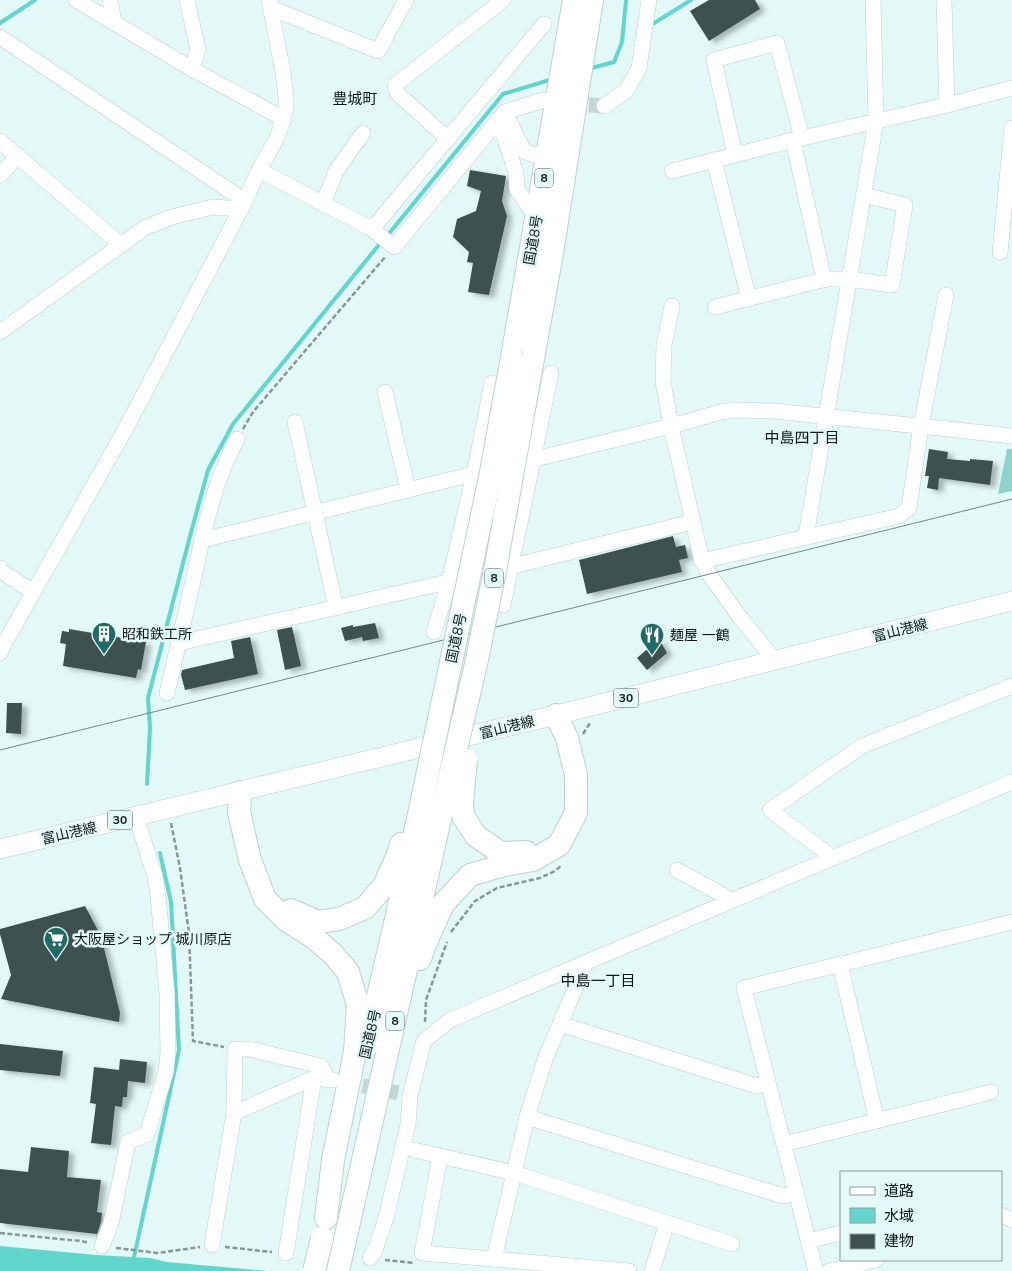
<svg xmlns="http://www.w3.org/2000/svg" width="1012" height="1271" font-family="'Nunito Sans','Noto Sans JP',sans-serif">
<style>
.green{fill:#8ed4cd}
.water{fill:#62d5cc}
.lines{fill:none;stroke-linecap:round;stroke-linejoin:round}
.stream{stroke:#62d5cc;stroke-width:4}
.building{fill:#3e514f;filter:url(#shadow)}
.minor-tunnel{stroke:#c3d7d5;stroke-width:15;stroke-dasharray:15 8;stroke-linecap:butt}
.minor-casing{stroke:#bcd1ce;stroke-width:16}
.major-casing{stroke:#bcd1ce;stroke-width:20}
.highway-casing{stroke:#bcd1ce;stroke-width:24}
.path{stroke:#889796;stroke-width:2.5;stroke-dasharray:5 2.5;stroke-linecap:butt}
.minor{stroke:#fff;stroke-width:15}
.major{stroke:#fff;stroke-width:19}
.highway{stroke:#fff;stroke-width:22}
.tram{stroke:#788685;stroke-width:1}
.highway-bridge-casing{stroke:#bcd1ce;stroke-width:24;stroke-linecap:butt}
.highway-bridge{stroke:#fff;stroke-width:22}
.labels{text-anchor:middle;stroke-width:5;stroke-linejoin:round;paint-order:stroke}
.shield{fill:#e3f9f7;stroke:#4f5a5a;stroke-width:1}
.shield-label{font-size:12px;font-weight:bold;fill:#0f1616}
.street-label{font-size:14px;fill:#0f1616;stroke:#e3f9f7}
.poi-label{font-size:14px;fill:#0f1616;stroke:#e3f9f7;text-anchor:start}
.neighbourhood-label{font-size:15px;fill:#0f1616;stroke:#e3f9f7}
</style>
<defs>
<filter id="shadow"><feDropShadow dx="5.5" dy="3" stdDeviation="2.5" flood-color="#0004"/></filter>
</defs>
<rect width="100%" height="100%" fill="#e3f9f7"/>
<polygon class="green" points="1007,449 1012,449 1012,491 998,494"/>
<polygon class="water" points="0,1246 96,1255 150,1258 167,1262 267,1271 0,1271"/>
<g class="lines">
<g class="stream">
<polyline points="0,23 35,0"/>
<polyline points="651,25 691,0"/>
<polyline points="588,69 614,62 622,42 626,0"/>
<polyline points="387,236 503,94 553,79"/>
<polyline points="147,784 150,728 148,698 189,540 208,470 233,424 382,241"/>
<polyline points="131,1271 179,1050 171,902 160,853"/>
</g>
</g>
<g class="building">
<polygon points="709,0 755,0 760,9 709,41 690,11"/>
<polygon points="470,170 506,176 502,201 507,216 489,295 468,292 473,263 467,262 469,252 453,237 457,219 476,211 481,191 467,186"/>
<polygon points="929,449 948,452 947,459 970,461 970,459 993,461 990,485 939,478 938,490 927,488 929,476 925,476"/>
<polygon points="673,536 676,547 685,545 688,558 679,560 682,572 587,594 579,560"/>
<polygon points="375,623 379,638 363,641 362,637 345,641 341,628 353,625 353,627"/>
<polygon points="292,627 301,666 285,670 277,630"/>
<polygon points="69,629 146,642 141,670 138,669 136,678 63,666 66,644 60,643 62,631 69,632"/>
<polygon points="250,637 258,674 185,690 181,675 182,670 234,658 231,641"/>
<polygon points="659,639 667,653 647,670 637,658"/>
<polygon points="7,703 22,703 21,734 6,733"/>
<polygon points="85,906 101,936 120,1013 119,1022 1,999 11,975 0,934 0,929"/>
<polygon points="0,1044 63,1051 60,1076 0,1070"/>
<polygon points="120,1059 147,1062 145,1083 128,1081 127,1097 123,1097 122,1107 115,1106 111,1145 91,1143 96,1104 90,1103 94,1067 119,1070"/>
<polygon points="31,1147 69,1151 67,1177 101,1180 97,1212 102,1213 101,1222 97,1234 0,1223 0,1169 28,1172"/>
</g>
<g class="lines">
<g class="minor-tunnel">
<polyline points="566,103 604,106"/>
<polyline points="340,1081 398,1093"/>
</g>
<defs>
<g id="minor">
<polyline points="76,0 192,69 284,119"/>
<polyline points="110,0 114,22"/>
<polyline points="187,0 198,50 192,69"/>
<polyline points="944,0 947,105"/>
<polyline points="271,8 378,51 406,0"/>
<polyline points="0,37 245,201"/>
<polyline points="604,106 626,91 639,68 649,0"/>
<polyline points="505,112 513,129 524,151 534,155 548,152"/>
<polyline points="494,126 503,133 516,173 517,189 537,219"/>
<polyline points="448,139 397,93 395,85 503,0"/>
<polyline points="793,140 824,280"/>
<polyline points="0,141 121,245"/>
<polyline points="735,155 714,60 777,43 802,138"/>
<polyline points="714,160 749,299"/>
<polyline points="259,170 372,229 394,247 505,112 543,100"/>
<polyline points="672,171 793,140 947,105 1012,88"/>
<polyline points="0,175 18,156"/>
<polyline points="323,204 336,171 363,133"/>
<polyline points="372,229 544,24"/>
<polyline points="1000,252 1012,128"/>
<polyline points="672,306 664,345 663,381 671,426 702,561 709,574 739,616 775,661"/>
<polyline points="715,307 826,279 849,279 892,285 905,205 864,195"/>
<polyline points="0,332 146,227 172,217 213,207 241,209"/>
<polyline points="385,392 408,490"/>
<polyline points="295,422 336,608"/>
<polyline points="806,536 876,121 873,0"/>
<polyline points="202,540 671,426 721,412 736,410 774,411 948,429 1012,436"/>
<polyline points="702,561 899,516 909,508 921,426 946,295"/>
<polyline points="0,568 1,571 33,592"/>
<polyline points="503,605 551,373"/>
<polyline points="434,632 449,582 474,474 492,383"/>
<polyline points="179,643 452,581 692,522"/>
<polyline points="0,653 3,646 126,428 241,209 259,170 278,136 286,109 286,98 283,72 269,0"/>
<path d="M167,693C176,654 185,616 194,577C204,530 214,482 237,439"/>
<polyline points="833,858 770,810 862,746 1012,686"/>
<polyline points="677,870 732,900"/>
<polyline points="840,964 877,1121"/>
<polyline points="560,1024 757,1086 768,1083"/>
<polyline points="234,1113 235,1049 249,1049 321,1066 328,1079"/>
<polyline points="527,1117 783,1196 796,1193"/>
<polyline points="784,1144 991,1092"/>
<polyline points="414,1150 514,1173 732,1244"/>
<polyline points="440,1157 422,1253 494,1259 527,1117 545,1059 586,963"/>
<polyline points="1001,1215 1012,1220"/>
<polyline points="808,1241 841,1233"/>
<polyline points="212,1245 234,1113 314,1078 333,1080"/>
<polyline points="102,1246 111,1223 128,1142 147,1134 166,1072 168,1052 167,992 158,896 155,876 136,817"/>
<polyline points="286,1253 314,1078"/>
<polyline points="370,1258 375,1250 386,1218 408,1125 410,1096 424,1041 450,1020 1012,782"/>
<polyline points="494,1259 629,1271"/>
<polyline points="652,1271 667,1223"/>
<polyline points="816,1271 744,988 1012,922"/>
<polyline points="829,1271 876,1260"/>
</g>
<polyline id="major" points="0,849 556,715 1012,601"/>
<g id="highway">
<polyline points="534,353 551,259 592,0"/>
<polyline points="512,357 574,0"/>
<polyline points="240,792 239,812 250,860 265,899 286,920 313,937 333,954 348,972 358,1005 355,1052 333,1160 326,1218"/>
<polyline points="462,802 463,816 476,836 501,853 526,852"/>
<polyline points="291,910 318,922 339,919 365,908 384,886 397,857 401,844"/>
<polyline points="420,959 424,947 443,904 470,875 504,865 533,860 559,845 576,813 576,775 567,738 556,715"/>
<polyline points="366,1047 394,928 422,800"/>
<polyline points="345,1240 444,801"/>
</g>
</defs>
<use href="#minor" class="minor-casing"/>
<use href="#major" class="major-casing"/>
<use href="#highway" class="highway-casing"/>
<g class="path">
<polyline points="243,429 253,412 386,256"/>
<polyline points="583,734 590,723"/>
<polyline points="171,823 180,868 189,933 193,1041 224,1047"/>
<polyline points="451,932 475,901 497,888 540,878 555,871 562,865"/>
<polyline points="425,1022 426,1000 447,942"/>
<polyline points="0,1233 81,1241 89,1243"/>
<polyline points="225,1247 272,1252"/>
<polyline points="116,1248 158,1253 200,1247"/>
<polyline points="385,1260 414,1263"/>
</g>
<use href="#minor" class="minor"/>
<use href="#major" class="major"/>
<use href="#highway" class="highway"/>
<polyline class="tram" points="0,750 1012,499"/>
<defs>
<g id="highway-bridge">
<polyline points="422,800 490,477 512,357"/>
<polyline points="444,801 476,664 495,571 534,353"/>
<polyline points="462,802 466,760"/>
<polyline points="314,1271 322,1238"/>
<polyline points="338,1271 345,1240"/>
</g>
</defs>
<use href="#highway-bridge" class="highway-bridge-casing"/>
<use href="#highway-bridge" class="highway-bridge"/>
</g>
<defs>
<symbol id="building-pin" viewBox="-11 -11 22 30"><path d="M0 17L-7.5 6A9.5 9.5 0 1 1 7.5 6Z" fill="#216b66" stroke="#e3f9f7"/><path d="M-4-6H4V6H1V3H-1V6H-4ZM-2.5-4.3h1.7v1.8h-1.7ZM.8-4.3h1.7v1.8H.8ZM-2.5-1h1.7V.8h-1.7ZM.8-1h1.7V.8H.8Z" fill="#fff"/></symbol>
<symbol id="restaurant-pin" viewBox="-11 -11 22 30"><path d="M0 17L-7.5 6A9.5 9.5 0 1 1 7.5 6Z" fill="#216b66" stroke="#e3f9f7"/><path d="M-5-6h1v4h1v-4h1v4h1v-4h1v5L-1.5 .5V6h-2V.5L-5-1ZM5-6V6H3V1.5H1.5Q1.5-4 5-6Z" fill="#fff"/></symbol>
<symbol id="supermarket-pin" viewBox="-11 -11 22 30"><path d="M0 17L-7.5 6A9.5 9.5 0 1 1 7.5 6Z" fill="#216b66" stroke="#e3f9f7"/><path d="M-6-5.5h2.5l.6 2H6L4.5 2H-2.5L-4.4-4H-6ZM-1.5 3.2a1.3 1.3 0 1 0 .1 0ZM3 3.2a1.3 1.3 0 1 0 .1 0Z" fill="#fff"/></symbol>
</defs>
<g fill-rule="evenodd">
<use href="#building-pin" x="90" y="620" width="28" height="38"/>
<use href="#restaurant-pin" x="638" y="621" width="28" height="38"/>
<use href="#supermarket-pin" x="42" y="925" width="28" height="38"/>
</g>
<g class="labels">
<g class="shield">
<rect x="535" y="168.5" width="18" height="19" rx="4"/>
<rect x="485" y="568.5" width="18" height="19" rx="4"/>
<rect x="613.5" y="688.5" width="25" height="19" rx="4"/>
<rect x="107.5" y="810.5" width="25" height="19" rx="4"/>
<rect x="386" y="1011.5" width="18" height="19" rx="4"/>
</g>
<g class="shield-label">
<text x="544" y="182">8</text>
<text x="494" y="582">8</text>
<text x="626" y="702">30</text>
<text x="120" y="824">30</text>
<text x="395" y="1025">8</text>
</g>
<g class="street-label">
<text transform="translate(533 240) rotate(-80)" y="5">国道8号</text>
<text transform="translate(900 630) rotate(-14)" y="5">富山港線</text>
<text transform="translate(456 638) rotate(-78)" y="5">国道8号</text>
<text transform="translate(507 727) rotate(-14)" y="5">富山港線</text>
<text transform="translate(69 833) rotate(-13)" y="5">富山港線</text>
<text transform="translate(370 1034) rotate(-77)" y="5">国道8号</text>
</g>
<g class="poi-label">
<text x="122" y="639">昭和鉄工所</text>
<text x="670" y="640">麺屋 一鶴</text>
<text x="74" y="944">大阪屋ショップ 城川原店</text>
</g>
<g class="neighbourhood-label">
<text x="355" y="104">豊城町</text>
<text x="802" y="443">中島四丁目</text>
<text x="598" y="986">中島一丁目</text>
</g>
</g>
<rect x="840" y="1171" width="162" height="90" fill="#e3f9f7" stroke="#8e9e9d"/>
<rect x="850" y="1187" width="25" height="8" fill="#ffffff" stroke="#8e9e9d"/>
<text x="884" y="1196" font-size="15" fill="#0f1616">道路</text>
<rect x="850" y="1208" width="25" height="15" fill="#62d5cc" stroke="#8e9e9d"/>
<text x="884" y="1221" font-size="15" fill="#0f1616">水域</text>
<rect x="850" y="1234" width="25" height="15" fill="#3e514f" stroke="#8e9e9d"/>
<text x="884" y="1246" font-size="15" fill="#0f1616">建物</text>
</svg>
